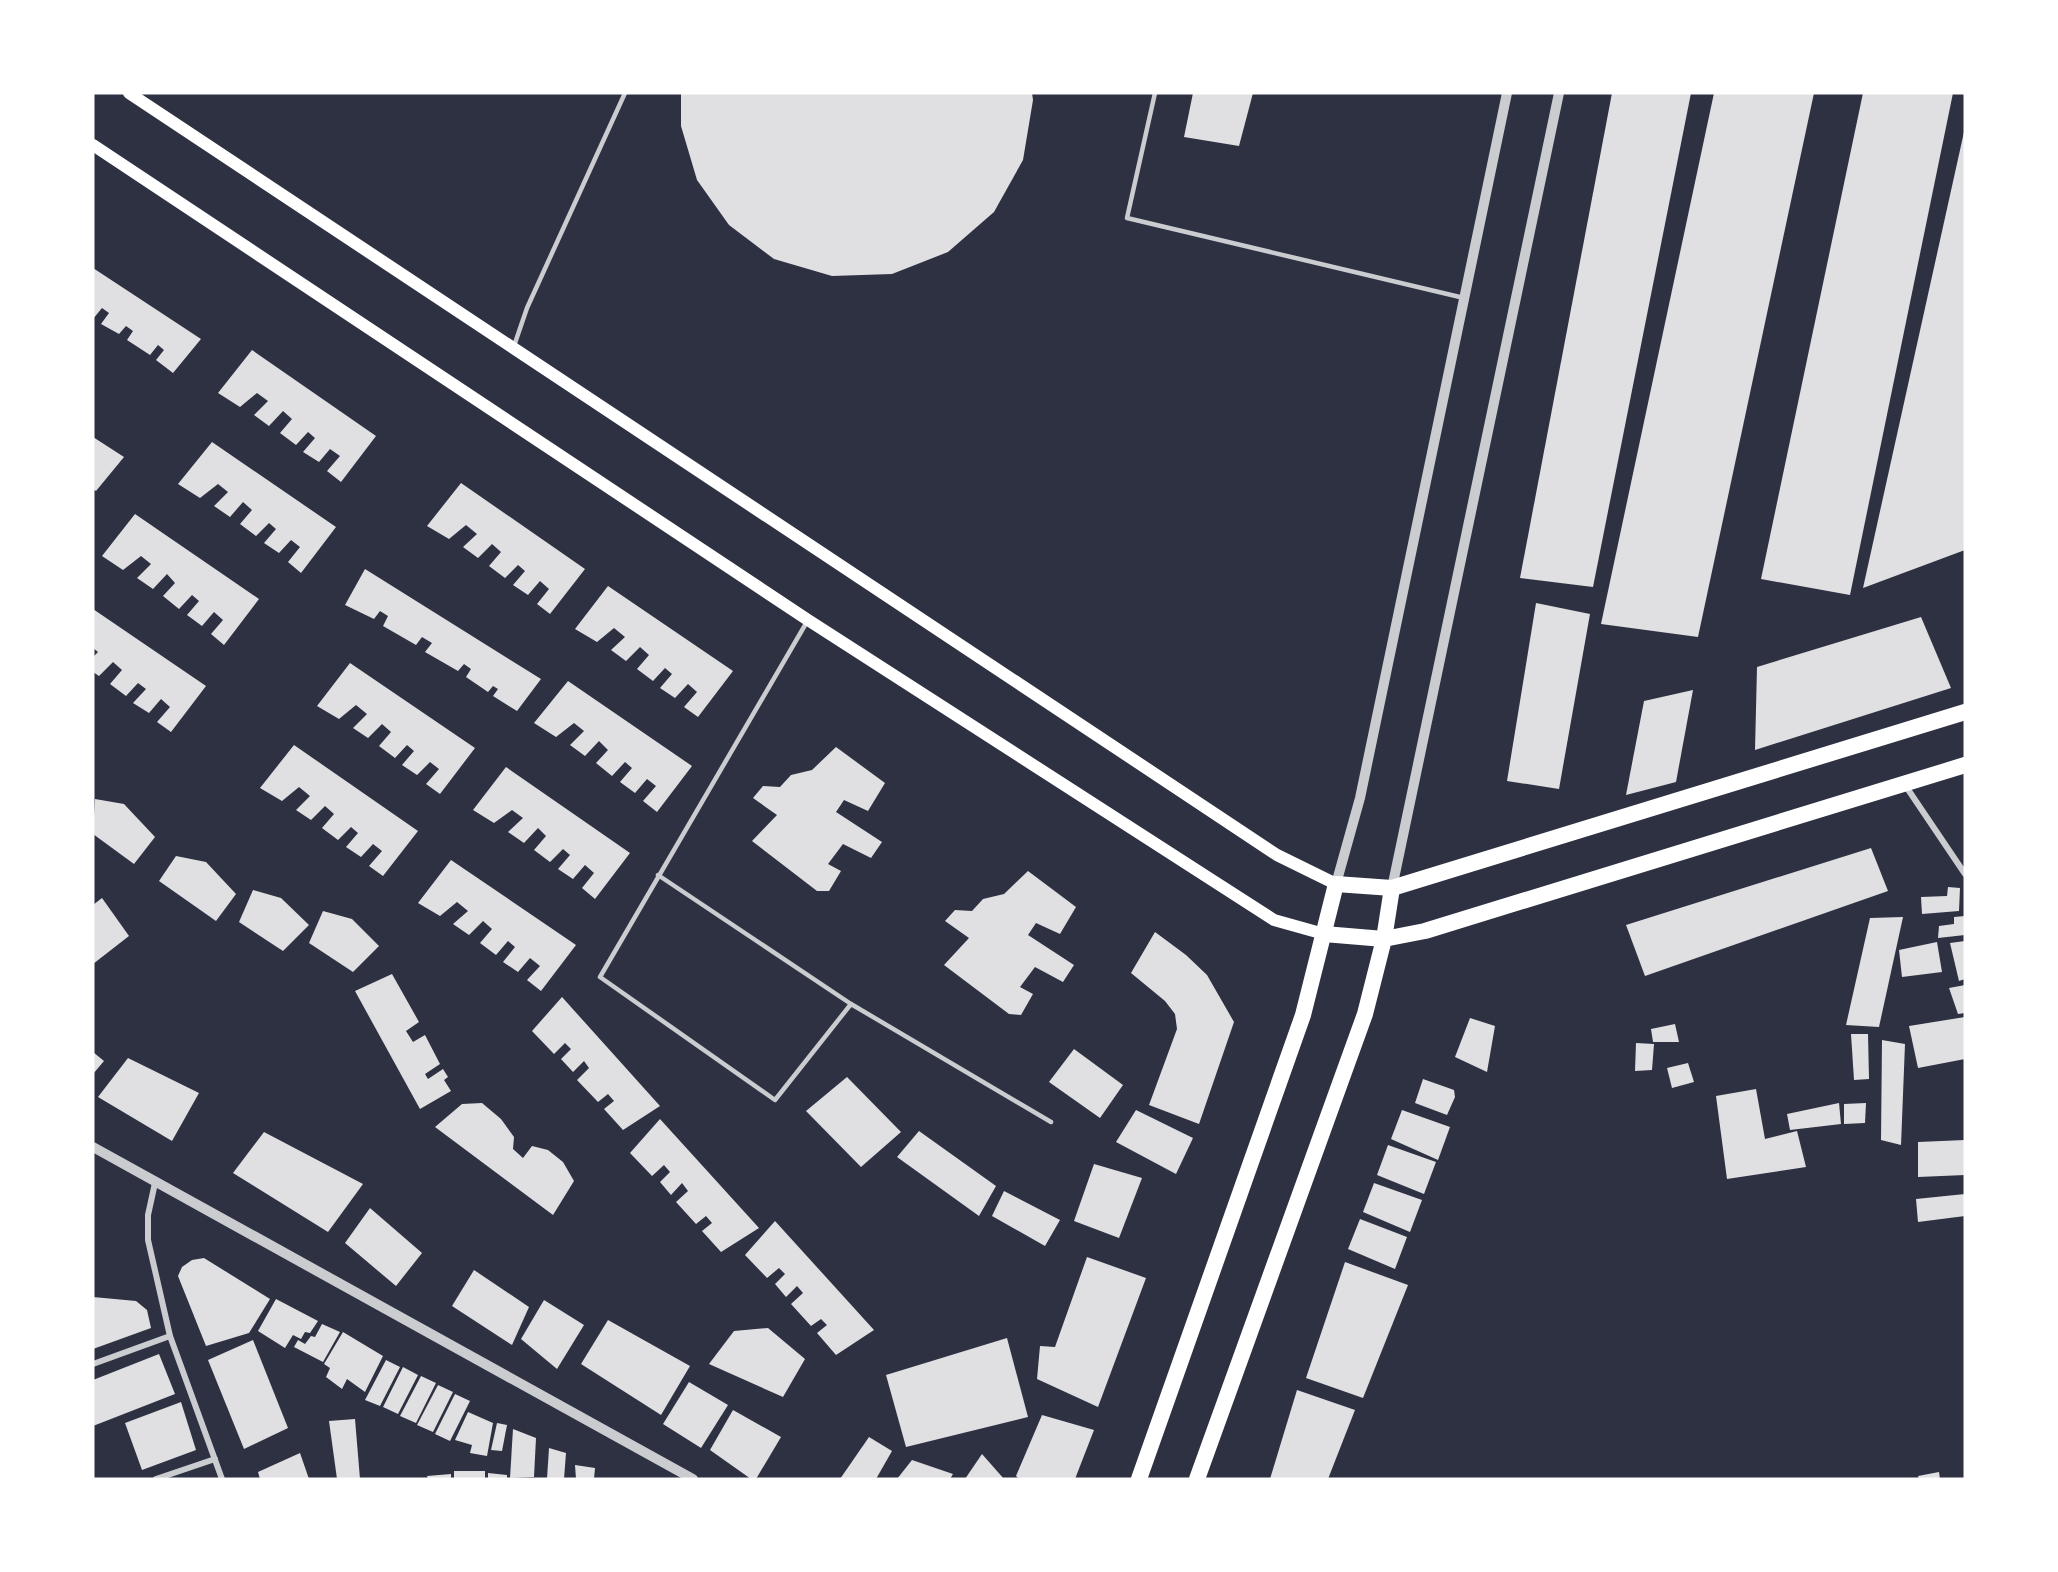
<svg xmlns="http://www.w3.org/2000/svg" width="2058" height="1572" font-family="Barlow,sans-serif">
<style>
.building{fill:#e0e0e3}
.lines{fill:none;stroke-linecap:round;stroke-linejoin:round}
.service{stroke:#caccd0;stroke-width:4.5}
.minor{stroke:#caccd0;stroke-width:6}
.tertiary{stroke:#caccd0;stroke-width:10}
.secondary{stroke:#fff;stroke-width:12}
.trunk{stroke:#fff;stroke-width:16}
</style>
<rect width="100%" height="100%" fill="#2d3142"/>
<g class="building">
<polygon points="681,93 1032,93 1033,100 1023,160 994,212 948,252 892,274 832,276 774,259 729,225 697,180 681,126"/>
<polygon points="1193,93 1253,93 1239,146 1184,137"/>
<polygon points="1612,93 1691,93 1593,587 1520,578"/>
<polygon points="1714,93 1814,93 1698,637 1601,624"/>
<polygon points="1863,93 1953,93 1850,595 1761,579"/>
<polygon points="1964,132 1965,550 1863,588"/>
<polygon points="93,268 201,339 173,373 156,360 164,350 158,345 150,355 127,340 133,331 126,326 119,334 101,324 109,313 102,308 93,319"/>
<polygon points="252,350 376,436 341,482 327,471 340,456 330,449 319,462 303,452 315,438 308,432 296,445 280,433 292,419 283,411 269,426 254,415 268,401 257,393 240,407 218,393"/>
<polygon points="93,437 124,457 96,491 93,489"/>
<polygon points="212,442 336,527 301,573 288,562 300,547 291,540 279,553 264,543 276,529 269,523 256,536 240,524 252,510 243,502 230,517 214,506 228,492 218,484 200,498 178,484"/>
<polygon points="461,483 585,569 550,614 537,604 549,589 540,581 528,595 513,585 525,571 518,565 505,578 489,566 501,552 492,544 478,558 463,547 477,534 466,525 449,539 427,526"/>
<polygon points="135,514 259,599 224,645 211,634 223,620 214,612 202,626 187,615 199,601 192,595 179,609 163,596 175,583 167,574 153,589 137,578 151,564 141,556 123,570 102,556"/>
<polygon points="365,569 541,679 517,711 493,696 498,689 493,686 488,692 466,677 471,669 464,664 458,671 425,652 432,643 422,637 416,645 383,626 388,616 380,611 374,619 345,605"/>
<polygon points="608,586 733,671 698,717 684,707 697,692 688,684 675,698 660,688 672,674 665,668 653,681 637,669 649,655 640,647 626,661 611,650 625,637 614,628 597,642 575,629"/>
<polygon points="1536,603 1590,614 1559,789 1507,781"/>
<polygon points="93,609 206,686 171,732 157,722 170,707 161,699 149,713 133,703 146,689 138,683 126,696 110,684 122,670 113,662 99,676 93,672 93,657 98,652 93,648"/>
<polygon points="1921,617 1951,688 1755,750 1757,667"/>
<polygon points="350,663 475,748 440,794 426,784 439,769 430,762 417,775 402,765 414,751 407,745 395,758 379,746 391,732 382,724 368,738 353,728 367,714 356,705 339,719 317,706"/>
<polygon points="568,681 692,766 657,812 643,801 656,786 647,779 635,793 620,782 632,768 625,762 612,776 596,763 608,750 599,741 585,756 570,745 584,731 574,723 556,737 534,723"/>
<polygon points="1693,690 1676,782 1626,795 1644,701"/>
<polygon points="294,745 418,831 383,876 369,866 382,851 373,844 361,857 346,847 358,833 351,827 338,840 322,828 334,814 325,806 311,820 296,810 310,796 299,787 282,801 260,788"/>
<polygon points="836,747 885,783 868,811 844,800 836,812 882,842 871,858 843,844 828,864 841,871 829,891 817,891 752,841 777,815 753,798 763,786 780,787 791,775 812,770"/>
<polygon points="506,767 630,853 595,899 582,888 594,873 585,865 573,879 558,869 570,855 563,849 550,862 534,850 546,836 538,828 524,843 508,832 523,818 512,810 494,823 473,810"/>
<polygon points="95,799 124,804 155,837 134,864 93,834"/>
<polygon points="1871,848 1888,891 1645,976 1626,925"/>
<polygon points="176,856 206,862 236,894 216,921 159,881"/>
<polygon points="451,860 576,945 541,991 527,980 540,966 530,958 518,972 503,962 515,947 508,941 496,955 480,943 492,929 483,921 469,935 453,924 468,911 457,902 440,916 418,903"/>
<polygon points="1028,871 1076,907 1060,934 1036,923 1028,935 1074,965 1063,982 1035,967 1020,987 1033,994 1021,1015 1009,1014 944,965 969,938 945,921 955,910 972,911 983,899 1004,894"/>
<polygon points="1948,887 1960,888 1959,911 1922,914 1921,897 1947,896"/>
<polygon points="253,890 281,898 309,925 283,951 239,922"/>
<polygon points="102,898 129,936 93,964 93,905"/>
<polygon points="323,911 352,919 379,946 353,972 309,943"/>
<polygon points="1965,916 1965,935 1938,938 1939,926 1954,924 1954,917"/>
<polygon points="1903,917 1879,1027 1846,1025 1870,918"/>
<polygon points="1155,932 1186,955 1207,975 1234,1022 1199,1124 1149,1105 1177,1029 1175,1014 1165,1001 1131,973"/>
<polygon points="1965,941 1965,979 1959,981 1950,943"/>
<polygon points="1937,942 1942,972 1902,977 1899,950"/>
<polygon points="392,974 419,1022 406,1031 413,1042 425,1035 440,1064 425,1074 428,1079 443,1069 448,1077 444,1080 451,1091 420,1109 355,991"/>
<polygon points="1965,985 1965,1013 1958,1014 1949,988"/>
<polygon points="562,997 660,1106 623,1130 604,1109 614,1101 608,1094 598,1102 577,1080 589,1068 584,1061 573,1072 561,1059 571,1049 565,1043 554,1054 532,1031"/>
<polygon points="1965,1017 1965,1059 1918,1068 1909,1026"/>
<polygon points="1470,1018 1495,1026 1487,1072 1455,1057"/>
<polygon points="1675,1024 1679,1042 1653,1042 1651,1029"/>
<polygon points="1851,1034 1868,1034 1869,1079 1854,1080"/>
<polygon points="1882,1040 1905,1044 1901,1145 1881,1140"/>
<polygon points="1636,1043 1654,1044 1652,1070 1635,1071"/>
<polygon points="1074,1049 1123,1085 1100,1118 1049,1082"/>
<polygon points="93,1052 104,1061 93,1074"/>
<polygon points="128,1058 199,1093 172,1141 98,1097"/>
<polygon points="1688,1063 1694,1082 1672,1088 1667,1068"/>
<polygon points="847,1077 901,1132 861,1167 806,1111"/>
<polygon points="1423,1079 1454,1090 1455,1097 1447,1115 1415,1103"/>
<polygon points="1756,1089 1765,1139 1797,1131 1806,1167 1727,1179 1716,1096"/>
<polygon points="482,1103 501,1119 514,1137 513,1149 523,1158 532,1146 548,1150 563,1162 574,1181 553,1215 435,1127 462,1104"/>
<polygon points="1839,1103 1841,1124 1790,1130 1787,1114"/>
<polygon points="1866,1103 1865,1123 1844,1124 1844,1104"/>
<polygon points="1136,1110 1193,1138 1176,1174 1116,1142"/>
<polygon points="1402,1110 1450,1127 1438,1160 1391,1139"/>
<polygon points="660,1119 759,1228 721,1252 702,1231 712,1223 706,1216 696,1224 676,1202 688,1191 682,1183 671,1195 660,1182 670,1172 664,1165 652,1176 630,1153"/>
<polygon points="919,1131 996,1186 979,1216 897,1157"/>
<polygon points="264,1132 363,1184 328,1232 233,1173"/>
<polygon points="1965,1140 1965,1175 1918,1177 1918,1142"/>
<polygon points="1388,1145 1436,1162 1424,1194 1377,1175"/>
<polygon points="1094,1164 1142,1178 1119,1238 1074,1221"/>
<polygon points="1374,1183 1422,1200 1410,1232 1363,1212"/>
<polygon points="1004,1191 1060,1220 1045,1246 992,1216"/>
<polygon points="1965,1194 1965,1216 1918,1222 1916,1199"/>
<polygon points="370,1208 422,1253 396,1286 345,1243"/>
<polygon points="1360,1219 1407,1237 1395,1269 1348,1249"/>
<polygon points="775,1221 874,1330 836,1355 817,1333 827,1325 821,1319 811,1326 791,1304 803,1293 797,1286 786,1297 775,1284 785,1274 779,1268 767,1278 745,1255"/>
<polygon points="1087,1257 1146,1278 1098,1407 1037,1379 1040,1346 1055,1347"/>
<polygon points="204,1258 270,1299 249,1333 206,1346 178,1276 182,1267 192,1260"/>
<polygon points="1345,1262 1408,1285 1363,1398 1306,1378"/>
<polygon points="474,1270 529,1307 512,1345 452,1306"/>
<polygon points="93,1297 136,1301 147,1310 151,1328 93,1349"/>
<polygon points="276,1299 318,1321 310,1333 305,1332 301,1339 293,1335 285,1348 258,1331"/>
<polygon points="544,1300 584,1325 557,1369 521,1339"/>
<polygon points="608,1320 690,1366 661,1415 581,1364"/>
<polygon points="322,1324 340,1332 323,1362 294,1347 298,1340 305,1344 311,1336 315,1337"/>
<polygon points="768,1328 805,1359 783,1397 709,1364 734,1331"/>
<polygon points="343,1332 383,1356 365,1392 347,1379 342,1389 326,1377 330,1368 324,1364"/>
<polygon points="1007,1338 1028,1417 906,1447 886,1375"/>
<polygon points="253,1340 288,1428 244,1449 208,1360"/>
<polygon points="159,1354 175,1394 93,1426 93,1380"/>
<polygon points="386,1360 400,1367 380,1406 365,1400"/>
<polygon points="403,1367 418,1375 398,1414 383,1407"/>
<polygon points="421,1376 436,1383 416,1423 400,1416"/>
<polygon points="689,1382 728,1405 701,1448 663,1424"/>
<polygon points="438,1385 453,1392 433,1432 417,1425"/>
<polygon points="1297,1390 1355,1410 1328,1479 1270,1479"/>
<polygon points="455,1394 470,1401 450,1441 435,1434"/>
<polygon points="181,1402 196,1450 142,1470 125,1423"/>
<polygon points="733,1410 781,1437 756,1479 751,1479 710,1450"/>
<polygon points="468,1412 493,1423 487,1456 470,1453 472,1445 455,1440"/>
<polygon points="1042,1415 1094,1430 1075,1479 1019,1479 1016,1476"/>
<polygon points="355,1419 360,1479 337,1479 329,1421"/>
<polygon points="497,1423 507,1425 502,1451 491,1450"/>
<polygon points="513,1429 536,1438 534,1477 510,1478"/>
<polygon points="869,1437 892,1451 876,1479 840,1479"/>
<polygon points="549,1448 566,1453 564,1479 547,1479"/>
<polygon points="300,1453 309,1479 260,1479 258,1472"/>
<polygon points="982,1454 1004,1479 965,1479"/>
<polygon points="912,1460 953,1474 950,1479 897,1479"/>
<polygon points="575,1465 595,1468 594,1479 576,1479"/>
<rect x="454" y="1471" width="31" height="8"/>
<polygon points="1939,1472 1940,1479 1919,1479 1918,1476"/>
<polygon points="488,1473 507,1475 507,1479 488,1479"/>
<polygon points="451,1474 451,1479 428,1479 427,1476"/>
</g>
<g class="lines">
<g class="service">
<polyline points="1155,93 1127,218 1464,298"/>
<polyline points="514,346 527,308 625,93"/>
<polyline points="808,620 600,977 775,1100 851,1004 1051,1122"/>
<polyline points="658,875 851,1004"/>
</g>
<g class="minor">
<polyline points="1905,785 1965,874"/>
<polyline points="155,1183 148,1215 148,1240 170,1336 222,1479"/>
<polyline points="93,1364 170,1336"/>
<polyline points="156,1479 215,1459"/>
</g>
<g class="tertiary">
<polyline points="1336,884 1360,798 1507,93"/>
<polyline points="1392,888 1559,93"/>
<polyline points="93,1147 693,1479"/>
</g>
<g class="secondary">
<polyline points="129,93 1277,855 1336,884"/>
<polyline points="93,145 808,620 1215,882 1274,920 1324,934"/>
</g>
<g class="trunk">
<polyline points="1324,934 1384,939 1425,931 1965,765"/>
<polyline points="1139,1479 1303,1015 1336,884 1392,888 1965,712"/>
<polyline points="1197,1479 1365,1014 1384,939 1392,888"/>
</g>
</g>
<rect width="2058" height="1572" fill="none" stroke="#ffffff" stroke-width="189"/>
</svg>
